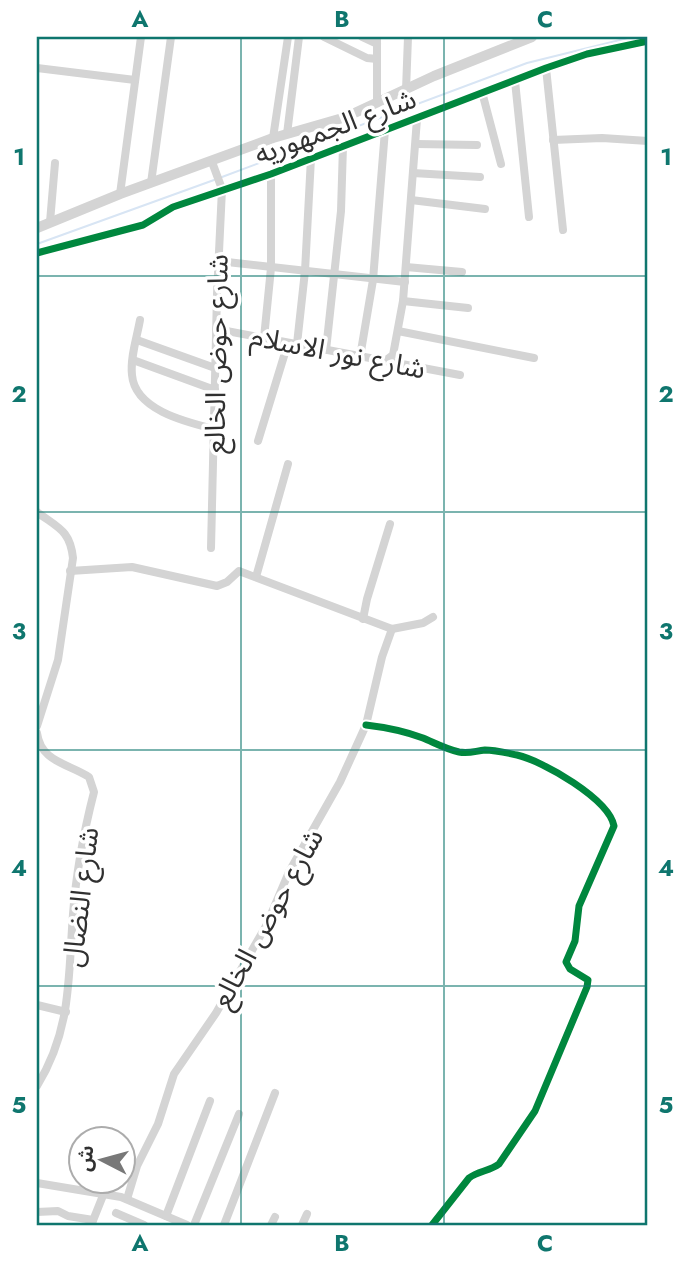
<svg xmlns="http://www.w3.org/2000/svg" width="685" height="1262" font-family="Jost,'Noto Sans Arabic',sans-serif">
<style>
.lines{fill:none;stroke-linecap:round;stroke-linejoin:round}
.stream{stroke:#d8e5f4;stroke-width:2}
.minor{stroke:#d4d4d4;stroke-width:8}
.tertiary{stroke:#d4d4d4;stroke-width:10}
.cycleway-casing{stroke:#fff;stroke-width:11}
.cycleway{stroke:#00873e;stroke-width:7}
.grid{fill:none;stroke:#0f766e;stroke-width:2;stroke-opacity:0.55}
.labels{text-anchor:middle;stroke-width:7;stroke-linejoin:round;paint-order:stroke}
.street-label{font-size:28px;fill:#303030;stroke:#fff}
.neatline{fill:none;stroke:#0f766e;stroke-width:2.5}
.grid-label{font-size:23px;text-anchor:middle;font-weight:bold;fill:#0f766e}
</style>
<rect width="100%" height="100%" fill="#fff"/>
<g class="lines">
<g class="stream">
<polyline points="222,177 527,63 632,37"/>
<polyline points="37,244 214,180"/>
</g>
<g class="minor">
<polyline points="324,37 367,58 377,59"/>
<polyline points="362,37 377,44"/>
<polyline points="377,37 377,103"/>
<polyline points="37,68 135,80"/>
<polyline points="546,68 563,230"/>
<polyline points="515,81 529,217"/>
<polyline points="406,90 408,37"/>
<polyline points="482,92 501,164"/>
<polyline points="287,134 299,37"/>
<polyline points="273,138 288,37"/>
<polyline points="553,140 602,138 648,141"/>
<polyline points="416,144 477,145"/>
<polyline points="413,173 480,177"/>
<polyline points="151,183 171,37"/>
<polyline points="120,194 141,37"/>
<polyline points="411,200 485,209"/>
<polyline points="50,222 55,163"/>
<polyline points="37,253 143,225 173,207 271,174 546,68 587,54 648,41"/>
<polyline points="218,261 405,282"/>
<polyline points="406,267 462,272"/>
<polyline points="403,301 468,308"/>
<path d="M140,320C137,337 130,358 132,375C135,410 186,422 214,429"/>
<polyline points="216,329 460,375"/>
<polyline points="398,331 534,358"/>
<polyline points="264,338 271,268 271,174"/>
<polyline points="137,340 215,368"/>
<polyline points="297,344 305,271 311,158"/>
<polyline points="326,350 341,211 343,146"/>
<polyline points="360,357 373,280 385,130"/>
<polyline points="133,360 215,390"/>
<polyline points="385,361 393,355 403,301 417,119"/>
<polyline points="258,441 288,343"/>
<path d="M37,512C58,528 70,530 73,558L58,660L37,726"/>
<polyline points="211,548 217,294 222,189 212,162"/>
<polyline points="70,571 132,567 217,586 227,582 239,571 392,629 423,623 433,617"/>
<polyline points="256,577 288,464"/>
<polyline points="363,619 367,599 390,524"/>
<path d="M366,725C383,727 407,732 423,738C435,743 446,749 459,752C469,754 475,751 485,750C495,750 507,753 517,755C543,761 609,799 614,826L579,906L575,941L566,962L570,969L588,980L587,987L535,1111L499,1164C490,1171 478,1171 469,1178L432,1225"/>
<path d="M37,733C41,762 67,763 89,777L94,792C84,831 76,874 73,914C68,978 72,1029 37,1086"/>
<polyline points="37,1005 66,1012"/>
<polyline points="37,1183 121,1197 187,1225"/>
<polyline points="127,1199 137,1166 158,1124 174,1074 216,1013 266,926 289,872 340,782 366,725 382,657 392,629"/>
<polyline points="37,1212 58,1211 68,1216 93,1220"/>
<polyline points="116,1213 144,1225"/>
<polyline points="166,1216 210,1101"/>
<polyline points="92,1223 104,1193"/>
<polyline points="194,1225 239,1114"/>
<polyline points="224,1225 275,1093"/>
<polyline points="271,1225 275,1217"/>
<polyline points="302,1225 307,1214"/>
</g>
<polyline class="tertiary" points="37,228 120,194 273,138 346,117 434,76 532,37"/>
<defs>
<g id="cycleway">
<polyline points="37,253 143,225 173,207 271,174 546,68 587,54 648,41"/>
<path d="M366,725C383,727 407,732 423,738C435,743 446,749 459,752C469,754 475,751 485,750C495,750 507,753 517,755C543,761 609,799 614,826L579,906L575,941L566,962L570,969L588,980L587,987L535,1111L499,1164C490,1171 478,1171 469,1178L432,1225"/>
</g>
</defs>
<use href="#cycleway" class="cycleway-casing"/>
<use href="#cycleway" class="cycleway"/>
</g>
<path class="grid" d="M241,37V1225M444,37V1225M37,276H648M37,512H648M37,750H648M37,986H648"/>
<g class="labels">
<g class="street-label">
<text transform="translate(335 126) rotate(-20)" y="10">شارع الجمهوريه</text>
<text transform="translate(338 352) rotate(11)" y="10">شارع نور الاسلام</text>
<text transform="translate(216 354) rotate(-89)" y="10">شارع حوض الخالع</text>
<text transform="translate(80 897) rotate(-83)" y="10">شارع النضال</text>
<text transform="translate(267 918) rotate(-61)" y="10">شارع حوض الخالع</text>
</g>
</g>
<rect width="685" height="1262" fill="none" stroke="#ffffff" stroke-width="77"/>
<g transform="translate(102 1160) rotate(276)"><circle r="33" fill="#ffffff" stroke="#acacac" stroke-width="2"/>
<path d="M0-5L12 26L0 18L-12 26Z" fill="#787878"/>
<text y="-10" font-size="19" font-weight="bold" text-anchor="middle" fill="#303030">ش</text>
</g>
<rect x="38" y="38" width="608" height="1186" class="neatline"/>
<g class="grid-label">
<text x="140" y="27">A</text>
<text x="342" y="27">B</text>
<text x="545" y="27">C</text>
<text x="19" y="165">1</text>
<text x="666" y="165">1</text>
<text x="19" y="402">2</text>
<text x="666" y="402">2</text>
<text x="19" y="639">3</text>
<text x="666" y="639">3</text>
<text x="19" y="876">4</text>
<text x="666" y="876">4</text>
<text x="19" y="1113">5</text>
<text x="666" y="1113">5</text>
<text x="140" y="1251">A</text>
<text x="342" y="1251">B</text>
<text x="545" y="1251">C</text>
</g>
</svg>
